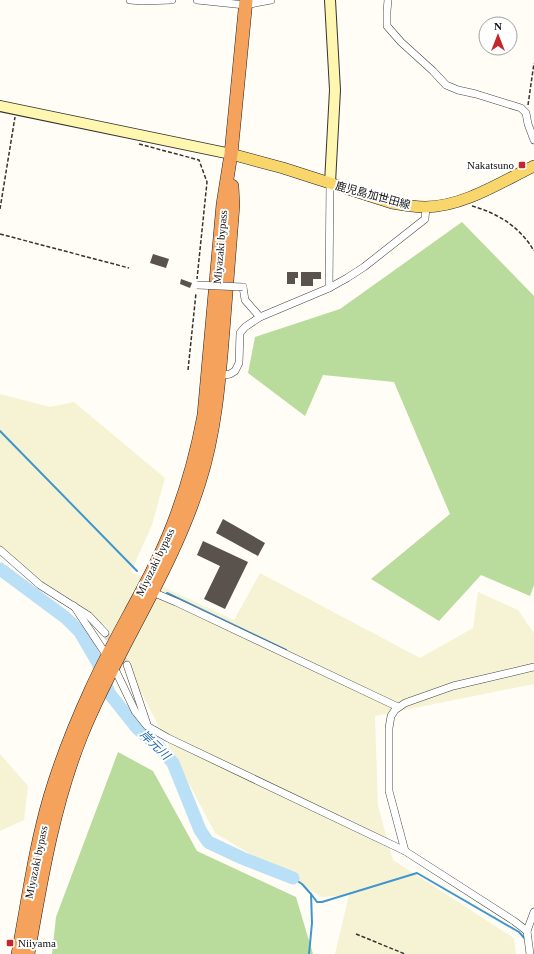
<svg xmlns="http://www.w3.org/2000/svg" width="534" height="954" font-family="'Times New Roman','Noto Sans JP',serif">
<style>
.farmland{fill:#f6f3d4}
.forest{fill:#b9dc9c}
.lines{fill:none;stroke-linecap:round;stroke-linejoin:round}
.stream{stroke:#3f96cf;stroke-width:2}
.river{stroke:#b9e0f7;stroke-width:13}
.building{fill:#5a524d}
.street-tunnel{stroke:#dbdad3;stroke-width:7;stroke-dasharray:7 3.5;stroke-linecap:butt}
.street-casing{stroke:#444;stroke-width:8}
.secondary-casing{stroke:#333;stroke-width:12}
.primary-casing{stroke:#222;stroke-width:12}
.highway-casing{stroke:#222;stroke-width:14}
.path{stroke:#333;stroke-width:1.5;stroke-dasharray:4 2;stroke-linecap:butt}
.street{stroke:#fff;stroke-width:7}
.secondary{stroke:#fff6b0;stroke-width:10}
.primary{stroke:#f9d66b;stroke-width:11}
.highway{stroke:#f5a25d;stroke-width:13}
.street-bridge-casing{stroke:#444;stroke-width:8;stroke-linecap:butt}
.street-bridge{stroke:#fff;stroke-width:7}
.poi-dot{fill:#c4262e;stroke:#fff;stroke-width:1.5}
.labels{text-anchor:middle;stroke-width:4;stroke-linejoin:round;paint-order:stroke}
.poi-label{font-size:11px;fill:#111;stroke:#fff;text-anchor:end}
.street-label{font-size:11px;fill:#111;stroke:#fff}
.water-label{font-size:12px;font-style:italic;fill:#1768a6;stroke:#fff}
</style>
<rect width="100%" height="100%" fill="#fffdf5"/>
<g class="farmland">
<polygon points="0,394 50,407 74,402 165,478 152,525 131,572 234,620 260,573 420,658 473,628 478,592 518,610 534,633 534,684 375,716 378,806 393,860 514,938 516,954 335,954 349,895 322,897 215,833 106,626 0,555"/>
<polygon points="0,754 28,786 24,820 0,831"/>
</g>
<g class="forest">
<polygon points="462,222 534,296 534,585 530,596 481,575 439,621 371,579 450,514 394,382 323,375 305,416 248,373 255,337 340,309"/>
<polygon points="118,752 153,771 197,851 296,897 313,954 52,954 56,917"/>
</g>
<g class="lines">
<g class="stream">
<polyline points="0,431 137,571"/>
<polyline points="167,593 286,650"/>
<polyline points="293,878 302,884 311,894 312,923 309,954"/>
<polyline points="311,894 317,902 322,902 417,873 519,932 526,940"/>
</g>
<polyline class="river" points="0,569 66,618 80,632 98,663 109,693 137,728 159,747 173,763 200,830 208,842 242,858 293,878"/>
</g>
<g class="building">
<polygon points="153,254 169,259 166,268 150,263"/>
<polygon points="287,272 298,272 298,278 295,278 295,284 287,284"/>
<polygon points="301,272 321,272 321,279 313,279 313,286 301,286"/>
<polygon points="181,279 192,283 190,288 180,284"/>
<polygon points="223,519 265,543 258,556 216,533"/>
<polygon points="203,541 248,562 225,609 204,599 220,566 197,555"/>
</g>
<g class="lines">
<polyline class="street-tunnel" points="105,633 127,665"/>
<defs>
<g id="street">
<polyline points="130,0 142,1 172,0"/>
<polyline points="197,0 245,5 271,0"/>
<polyline points="388,0 387,11 387,26 401,42 433,71 446,85 458,90 476,94 521,108 526,113 528,124 534,140"/>
<polyline points="243,287 245,300 260,317"/>
<polyline points="329,288 330,183"/>
<polyline points="219,376 230,374 235,371 239,363 240,333 245,327 260,317 329,288 347,278 364,267 425,219 426,207"/>
<polyline points="0,550 40,585 89,616 105,633"/>
<polyline points="150,591 176,602 398,707"/>
<polyline points="74,606 113,665 135,711 147,726 168,738 405,851 514,921 527,931"/>
<polyline points="127,665 147,724"/>
<polyline points="405,851 389,791 389,728 391,716 395,710 405,703 453,686 534,667"/>
<polyline points="530,954 527,931 534,912"/>
</g>
<g id="secondary">
<polyline points="330,0 335,90 330,183"/>
<polyline points="0,106 231,154"/>
</g>
<path id="primary" d="M231,154L283,168L392,203C403,205 414,207 425,207C463,207 501,182 534,166"/>
<g id="highway">
<path d="M18,954C28,902 35,848 50,797C61,760 75,725 91,690C116,634 151,582 173,525C187,489 197,453 204,415L223,204L231,154L246,0"/>
<path d="M28,954C41,880 53,806 81,736C116,649 171,572 199,483C215,433 219,382 223,331C226,289 230,247 233,205L232,186"/>
</g>
</defs>
<use href="#street" class="street-casing"/>
<use href="#secondary" class="secondary-casing"/>
<use href="#primary" class="primary-casing"/>
<use href="#highway" class="highway-casing"/>
<g class="path">
<polyline points="528,105 534,63"/>
<polyline points="139,144 199,160 207,182 197,279"/>
<path d="M472,206C498,213 521,228 534,251"/>
<polyline points="0,209 15,117"/>
<polyline points="0,234 129,268"/>
<polyline points="188,370 196,293"/>
<polyline points="356,934 405,954"/>
</g>
<use href="#street" class="street"/>
<use href="#secondary" class="secondary"/>
<use href="#primary" class="primary"/>
<use href="#highway" class="highway"/>
<defs>
<polyline id="street-bridge" points="197,285 243,287"/>
</defs>
<use href="#street-bridge" class="street-bridge-casing"/>
<use href="#street-bridge" class="street-bridge"/>
</g>
<g class="poi-dot">
<rect x="518" y="161" width="8" height="8" rx="2"/>
<rect x="6" y="939" width="8" height="8" rx="2"/>
</g>
<g class="labels">
<g class="poi-label">
<text x="514" y="169">Nakatsuno</text>
<text x="18" y="947" text-anchor="start">Niiyama</text>
</g>
<g class="street-label">
<text transform="translate(373 195) rotate(15)" y="4">鹿児島加世田線</text>
<text transform="translate(220 247) rotate(-85)" y="4">Miyazaki bypass</text>
<text transform="translate(155 562) rotate(-64)" y="4">Miyazaki bypass</text>
<text transform="translate(36 862) rotate(-78)" y="4">Miyazaki bypass</text>
</g>
<g class="water-label">
<text transform="translate(155 745) rotate(44)" y="4">岸元川</text>
</g>
</g>
<g transform="translate(498 36)"><circle r="19" fill="#ffffff" stroke="#a0a0a0"/>
<path d="M0-3L7 15L0 10L-7 15Z" fill="#c4262e"/>
<text y="-6" font-size="11" font-weight="bold" text-anchor="middle" fill="#111111">N</text>
</g>
</svg>
